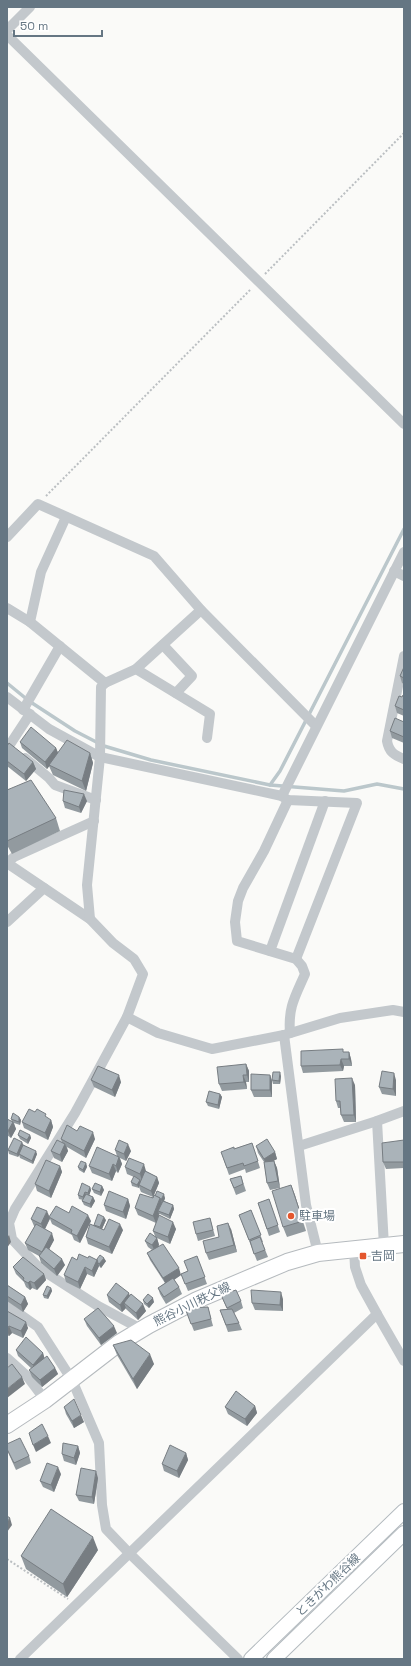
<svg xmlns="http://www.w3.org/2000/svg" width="411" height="1666" font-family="'Space Grotesk','Noto Sans JP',sans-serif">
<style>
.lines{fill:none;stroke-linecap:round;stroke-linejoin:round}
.stream{stroke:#bbc7cb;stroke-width:3.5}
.secondary-casing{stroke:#b3babf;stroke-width:16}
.primary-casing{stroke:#b5babe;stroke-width:18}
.path{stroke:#bbbfc2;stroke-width:2;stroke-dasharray:2 2;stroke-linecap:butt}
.street{stroke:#c3c8cc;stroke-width:10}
.secondary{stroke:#fff;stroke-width:14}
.primary{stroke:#fff;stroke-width:16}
.wall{fill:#929a9f}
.shaded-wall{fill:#777d82}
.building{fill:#aab3b9;stroke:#777d82}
.poi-dot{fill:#e4572e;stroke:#fff;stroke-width:1.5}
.labels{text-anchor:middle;stroke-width:4;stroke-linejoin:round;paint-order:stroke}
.poi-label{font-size:12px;fill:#657683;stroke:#fff;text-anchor:start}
.street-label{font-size:12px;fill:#657683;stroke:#fff}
</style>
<rect width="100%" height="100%" fill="#fafaf8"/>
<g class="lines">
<g class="stream">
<polyline points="7,683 29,701 75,731 104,746 151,760 270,785 344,791 377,784 404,789"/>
<polyline points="270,785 280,771 404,529"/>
</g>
<defs>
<g id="secondary">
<polyline points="251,1659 404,1511"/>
<polyline points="274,1659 404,1533"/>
</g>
<polyline id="primary" points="7,1425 45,1400 119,1343 149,1325 197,1300 287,1262 318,1253 404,1244"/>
</defs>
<use href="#secondary" class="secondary-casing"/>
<use href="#primary" class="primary-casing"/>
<g class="path">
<polyline points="265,274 404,133"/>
<polyline points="46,496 251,289"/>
<polyline points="7,1559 68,1599"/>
</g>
<g class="street">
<polyline points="7,30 30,7"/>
<polyline points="7,35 404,424"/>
<polyline points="66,517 41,572 30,622 105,683"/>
<polyline points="7,537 38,504 154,556 201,610 316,726"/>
<polyline points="394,571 404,576"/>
<polyline points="7,608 30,622"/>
<polyline points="163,645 192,676 176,693"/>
<path d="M404,656L387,741C389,752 394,755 404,759"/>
<polyline points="136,669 210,714 207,738"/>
<polyline points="7,697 49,729 100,757 282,796 404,552"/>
<polyline points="23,710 60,646"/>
<polyline points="7,749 30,714"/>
<polyline points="25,758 49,778 55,785 96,800"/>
<polyline points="283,797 288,800 357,803 296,959"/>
<path d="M288,800L264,851L243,888L238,901L235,922L237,941L296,959L302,966L305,974C295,997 288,1007 290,1033"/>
<polyline points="7,863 90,919 113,943 134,959 143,974 127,1017 75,1113 15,1209 9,1223 12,1239 39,1268 98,1306 141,1329"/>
<polyline points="7,863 14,857 94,821"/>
<polyline points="90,919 87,885 100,757 101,687 105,683 136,669 201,610"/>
<polyline points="7,922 44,888"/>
<polyline points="270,951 325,801"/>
<polyline points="127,1017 158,1033 212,1049 284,1035 340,1018 393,1010 404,1012"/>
<polyline points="284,1035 306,1205 318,1253"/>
<polyline points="377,1121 384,1246"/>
<polyline points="299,1146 377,1121 404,1111"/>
<polyline points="354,1249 355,1267 361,1285 377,1314"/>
<polyline points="7,1305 38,1327 72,1380 99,1443 102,1505 106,1529 129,1553 238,1659"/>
<polyline points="7,1358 27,1376 45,1400"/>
<polyline points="20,1659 377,1314 404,1361"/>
</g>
<use href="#secondary" class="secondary"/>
<use href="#primary" class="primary"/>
</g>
<g class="wall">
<polygon points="404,667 404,684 402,683 400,676"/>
<polygon points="404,695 404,716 397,713 395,706"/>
<polygon points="404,722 404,743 392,738 390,731"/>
<polygon points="20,742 56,748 58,753 90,753 93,763 86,791 53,775 49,766 47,769 22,748"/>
<polygon points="7,746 33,762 36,769 26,781 7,766"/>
<polygon points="7,790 56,818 60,831 12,854 7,845"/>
<polygon points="63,801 87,801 81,813 65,808"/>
<polygon points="349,1052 351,1059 352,1066 344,1066 343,1071 303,1073 301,1066"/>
<polygon points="246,1064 249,1071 249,1082 246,1082 247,1089 222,1091 219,1084"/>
<polygon points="270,1075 272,1081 272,1097 254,1097 251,1090"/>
<polygon points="281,1076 280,1084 273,1084 272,1080"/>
<polygon points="91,1080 121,1082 115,1097 94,1087"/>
<polygon points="396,1080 396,1096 382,1094 379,1087"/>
<polygon points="355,1085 356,1122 344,1122 341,1115 340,1108 338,1108 336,1101"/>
<polygon points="220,1094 222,1097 219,1109 208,1106 206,1102"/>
<polygon points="19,1117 21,1120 20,1125 14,1123 16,1129 11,1138 7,1135 7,1119 12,1122 11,1119"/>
<polygon points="51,1120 53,1127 48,1140 24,1128 22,1122"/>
<polygon points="77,1131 95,1139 86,1158 67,1147 68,1151 62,1162 54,1158 51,1151 62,1142 61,1139"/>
<polygon points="18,1135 30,1135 31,1138 28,1144 20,1139"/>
<polygon points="404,1140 404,1168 386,1169 383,1162"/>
<polygon points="252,1143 260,1168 246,1173 245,1169 229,1175 221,1152 234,1149"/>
<polygon points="24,1145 37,1154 33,1164 20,1158 19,1155 18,1157 9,1154 8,1150"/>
<polygon points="256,1146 275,1152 277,1159 273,1161 274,1161 277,1168 280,1188 270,1190 267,1183 264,1162 258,1153"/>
<polygon points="115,1150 131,1151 126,1161 120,1158 122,1164 118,1173 116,1171 112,1181 92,1173 89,1166 117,1156"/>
<polygon points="86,1163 87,1167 84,1173 79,1170 78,1167"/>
<polygon points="60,1166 62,1172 51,1198 37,1191 35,1184"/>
<polygon points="125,1167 146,1171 157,1177 159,1183 154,1195 165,1198 164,1201 173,1205 174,1209 170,1219 160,1214 159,1214 159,1215 176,1229 170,1244 157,1238 159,1245 158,1246 181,1275 174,1280 179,1287 182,1294 166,1304 160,1294 158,1288 165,1283 150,1260 147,1253 152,1250 148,1247 145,1241 155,1236 153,1231 156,1223 138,1215 135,1208 153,1197 141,1192 139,1187 139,1188 132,1186 131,1182 134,1177 127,1174"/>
<polygon points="241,1176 246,1191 236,1195 230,1179"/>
<polygon points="291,1185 306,1231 287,1237 283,1227"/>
<polygon points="102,1186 104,1190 101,1196 94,1193 92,1189"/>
<polygon points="90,1187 91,1190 89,1195 93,1197 95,1201 91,1208 84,1205 82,1201 83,1200 79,1199 78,1195"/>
<polygon points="128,1199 130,1206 126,1219 106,1211 104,1205"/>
<polygon points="269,1199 280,1232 269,1236 258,1203"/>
<polygon points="251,1210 263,1242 262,1242 268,1257 257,1261 239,1215"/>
<polygon points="69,1213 91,1221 80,1243 74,1240 72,1235 52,1224 50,1219 45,1229 54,1240 49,1249 65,1265 57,1276 41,1263 39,1256 28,1250 25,1243 35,1227 34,1226 31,1219 49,1217"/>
<polygon points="210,1218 215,1236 198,1241 196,1234"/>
<polygon points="106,1220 102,1229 104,1230 123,1230 112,1254 88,1244 86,1237 94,1226 94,1225"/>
<polygon points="231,1229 237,1252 209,1260 206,1253 219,1237"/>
<polygon points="197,1256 207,1284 188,1291 181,1274 188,1271"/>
<polygon points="88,1258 106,1261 101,1268 99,1266 94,1277 87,1274 80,1289 66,1282 64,1275 77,1260"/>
<polygon points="13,1267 44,1274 46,1280 37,1290 32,1288 30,1290 26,1287 24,1282 16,1274"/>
<polygon points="7,1285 25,1297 28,1304 23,1312 7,1301"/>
<polygon points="51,1288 52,1291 48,1299 44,1298 43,1295"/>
<polygon points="107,1295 130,1295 146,1311 138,1320 126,1309 126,1308 122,1312 109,1302"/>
<polygon points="221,1295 241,1301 243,1308 234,1313 239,1323 242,1330 228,1332 220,1310 227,1309"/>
<polygon points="283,1299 283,1311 255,1310 252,1303"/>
<polygon points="143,1300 154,1302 149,1308 144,1304"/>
<polygon points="208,1307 213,1326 194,1331 185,1308"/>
<polygon points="7,1311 28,1328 23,1338 12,1333 9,1336 7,1335"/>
<polygon points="84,1319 117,1333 101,1345 87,1326"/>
<polygon points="113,1345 154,1364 137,1389 117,1355"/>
<polygon points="16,1350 43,1353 44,1358 55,1368 58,1374 42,1387 32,1377 29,1370 32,1369 18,1356"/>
<polygon points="255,1406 257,1413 247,1426 228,1414 225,1407"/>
<polygon points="64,1407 84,1422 74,1428 66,1414"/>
<polygon points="7,1444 29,1456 31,1463 16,1470 7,1450"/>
<polygon points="78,1446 80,1453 76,1465 64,1461 62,1454"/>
<polygon points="186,1453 188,1460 179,1478 164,1471 162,1464"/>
<polygon points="61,1474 54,1492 43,1487 40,1481"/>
<polygon points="98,1478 94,1504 79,1501 76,1495"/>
<polygon points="98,1550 67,1597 26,1569 21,1556"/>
</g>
<g class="shaded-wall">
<polygon points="56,748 59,755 47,769 45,762"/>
<polygon points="90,753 93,763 86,791 82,781"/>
<polygon points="33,762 36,769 26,781 24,774"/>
<polygon points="84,794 87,801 81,813 79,807"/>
<polygon points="349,1052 351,1059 352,1066 349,1059"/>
<polygon points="341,1059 344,1066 343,1071 340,1065"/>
<polygon points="246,1064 249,1071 249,1082 247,1075"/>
<polygon points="280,1072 281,1076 280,1084 279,1081"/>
<polygon points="394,1073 396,1080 396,1096 393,1089"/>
<polygon points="119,1075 121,1082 115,1097 112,1090"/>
<polygon points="243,1075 246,1082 247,1089 244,1082"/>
<polygon points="270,1075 272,1081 272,1097 270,1090"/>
<polygon points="352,1078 355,1085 356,1122 354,1115"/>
<polygon points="220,1094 222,1097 219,1109 218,1105"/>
<polygon points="19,1117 21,1120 20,1125 19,1122"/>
<polygon points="51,1120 53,1127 48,1140 45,1133"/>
<polygon points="13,1122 16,1129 11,1138 8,1131"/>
<polygon points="93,1132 95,1139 86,1158 84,1151"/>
<polygon points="30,1135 31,1138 28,1144 27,1140"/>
<polygon points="22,1142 24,1146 18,1157 17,1154"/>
<polygon points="65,1144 68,1151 62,1162 60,1155"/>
<polygon points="128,1144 131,1151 126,1161 124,1154"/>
<polygon points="36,1151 37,1154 33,1164 32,1161"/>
<polygon points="275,1152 277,1159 266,1165 264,1159"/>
<polygon points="119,1157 122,1164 118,1173 116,1166"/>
<polygon points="274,1161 277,1168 280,1188 278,1181"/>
<polygon points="86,1163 87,1167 84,1173 83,1170"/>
<polygon points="113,1164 116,1171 112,1181 109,1174"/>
<polygon points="144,1164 146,1171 142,1181 140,1174"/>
<polygon points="60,1166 62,1172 51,1198 49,1191"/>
<polygon points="157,1177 159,1183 153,1197 151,1191"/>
<polygon points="140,1180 141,1183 139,1185 139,1188 137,1185"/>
<polygon points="291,1185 295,1195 306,1231 303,1221"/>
<polygon points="102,1186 104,1190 101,1196 100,1192"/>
<polygon points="90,1187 91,1190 89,1196 88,1193"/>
<polygon points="85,1192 86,1195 84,1200 83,1197"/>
<polygon points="164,1194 165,1198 163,1204 161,1200"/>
<polygon points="93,1197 95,1201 91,1208 90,1204"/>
<polygon points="160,1198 163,1205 158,1211 159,1214 156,1223 153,1216"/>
<polygon points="128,1199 130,1206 126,1219 123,1212"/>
<polygon points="173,1205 174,1209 170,1219 169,1215"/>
<polygon points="47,1211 50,1218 44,1231 41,1224"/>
<polygon points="88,1215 91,1221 80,1243 77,1236"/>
<polygon points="104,1217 106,1220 101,1231 100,1227"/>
<polygon points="173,1222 176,1229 170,1244 168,1237"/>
<polygon points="228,1223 231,1229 237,1252 234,1245"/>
<polygon points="120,1224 123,1230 112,1254 109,1247"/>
<polygon points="52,1233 54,1240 44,1259 42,1252"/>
<polygon points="9,1235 11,1242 7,1248 7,1238"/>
<polygon points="157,1238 159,1245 155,1252 152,1245"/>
<polygon points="104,1258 106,1261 101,1268 99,1264"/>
<polygon points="62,1259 65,1265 57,1276 54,1269"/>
<polygon points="97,1260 99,1266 94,1277 92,1271"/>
<polygon points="85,1267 87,1274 80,1289 78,1282"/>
<polygon points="179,1268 181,1275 166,1285 163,1278"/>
<polygon points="44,1274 46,1280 37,1290 34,1283"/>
<polygon points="30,1281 32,1288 30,1290 28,1283"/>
<polygon points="51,1288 52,1291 48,1299 47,1296"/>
<polygon points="281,1292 283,1299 283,1311 280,1305"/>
<polygon points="129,1293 131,1300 124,1303 126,1308 122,1312 120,1305"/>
<polygon points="25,1297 28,1304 23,1312 21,1305"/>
<polygon points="153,1298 154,1302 149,1308 147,1304"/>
<polygon points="143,1304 146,1311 138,1320 136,1313"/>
<polygon points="26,1322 28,1328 23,1338 21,1331"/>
<polygon points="9,1326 12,1333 9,1336 7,1330"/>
<polygon points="114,1326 117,1333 101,1345 99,1338"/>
<polygon points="43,1353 45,1360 35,1372 33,1365"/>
<polygon points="150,1354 154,1364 137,1389 133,1379"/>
<polygon points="55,1368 58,1374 42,1387 40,1380"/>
<polygon points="22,1377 25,1384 7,1398 7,1389"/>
<polygon points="255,1406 257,1413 247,1426 245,1419"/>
<polygon points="81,1415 84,1422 74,1428 72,1421"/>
<polygon points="48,1436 51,1443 36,1452 33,1445"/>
<polygon points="78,1446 80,1453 76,1465 74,1458"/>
<polygon points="186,1453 188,1460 179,1478 177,1471"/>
<polygon points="58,1467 61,1474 54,1492 51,1485"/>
<polygon points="96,1471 98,1478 94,1504 92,1497"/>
<polygon points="10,1518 12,1525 7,1532 7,1522"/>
<polygon points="93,1537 98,1550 67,1597 63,1584"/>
</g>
<g class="building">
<polygon points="404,667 404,678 400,676"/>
<polygon points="403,695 404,695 404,710 395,706 399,696 402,697"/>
<polygon points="395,718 404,722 404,737 390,731"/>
<polygon points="31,727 56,748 45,762 20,742"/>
<polygon points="67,740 90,753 82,781 49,765"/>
<polygon points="9,743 33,762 24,774 7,761 7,746"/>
<polygon points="31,780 56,818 7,841 7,790"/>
<polygon points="64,790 84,794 79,807 63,801"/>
<polygon points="343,1049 343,1052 349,1052 349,1059 341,1059 340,1065 301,1066 301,1051"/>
<polygon points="246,1064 247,1075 243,1075 244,1082 219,1084 217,1067"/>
<polygon points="98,1066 119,1075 112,1090 91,1080"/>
<polygon points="382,1071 394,1073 393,1089 379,1087"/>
<polygon points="273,1072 280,1072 279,1081 272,1080"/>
<polygon points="251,1074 270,1075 270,1090 251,1090"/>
<polygon points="352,1078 354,1115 341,1115 340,1101 336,1101 335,1079"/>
<polygon points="209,1091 220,1094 218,1105 206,1102"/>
<polygon points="29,1109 35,1112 37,1109 46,1114 45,1116 51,1120 45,1133 22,1122"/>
<polygon points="13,1113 19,1117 19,1122 11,1119"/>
<polygon points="7,1119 13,1122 8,1131 7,1130"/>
<polygon points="67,1125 77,1131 80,1126 93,1132 84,1151 61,1139"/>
<polygon points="20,1130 30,1135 27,1140 18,1135"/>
<polygon points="14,1138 22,1142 17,1154 8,1150"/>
<polygon points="267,1139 275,1152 264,1159 256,1146"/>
<polygon points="57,1140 65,1144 60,1155 51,1151"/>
<polygon points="119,1140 128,1144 124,1154 115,1150"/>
<polygon points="404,1140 404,1162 383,1162 382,1143"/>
<polygon points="252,1143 258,1161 244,1166 243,1163 227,1168 221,1152 234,1147 234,1149"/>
<polygon points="23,1145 36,1151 32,1161 19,1154"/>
<polygon points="97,1147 119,1157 116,1166 113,1164 109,1174 89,1166"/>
<polygon points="129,1158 144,1164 140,1174 125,1167"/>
<polygon points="46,1160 60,1166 49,1191 35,1184"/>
<polygon points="81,1161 86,1163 83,1170 78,1167"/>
<polygon points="274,1161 278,1181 267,1183 264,1162"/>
<polygon points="145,1171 157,1177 151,1191 139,1185"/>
<polygon points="134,1176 140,1180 137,1185 131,1182"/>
<polygon points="241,1176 243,1184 234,1188 230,1179"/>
<polygon points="82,1183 90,1187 88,1193 85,1192 83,1197 78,1195"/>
<polygon points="95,1183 102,1186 100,1192 92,1189"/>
<polygon points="291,1185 303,1221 283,1227 272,1191"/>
<polygon points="109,1191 128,1199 123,1212 104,1205"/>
<polygon points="157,1191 164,1194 161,1200 160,1198 155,1196"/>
<polygon points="86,1194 93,1197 90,1204 82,1201"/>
<polygon points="140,1194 153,1198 154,1195 160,1198 153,1216 135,1208"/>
<polygon points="269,1199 278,1225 267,1229 258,1203"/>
<polygon points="163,1201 173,1205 169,1215 158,1211"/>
<polygon points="56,1206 69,1213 72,1206 88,1215 77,1236 71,1233 72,1230 49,1217"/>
<polygon points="37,1207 47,1211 41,1224 31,1219"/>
<polygon points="251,1210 261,1235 249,1240 239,1215"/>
<polygon points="98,1214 104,1217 100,1227 94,1225"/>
<polygon points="159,1215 173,1222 168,1237 153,1231"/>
<polygon points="210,1218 213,1230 196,1234 193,1222"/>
<polygon points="109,1219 120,1224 109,1247 86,1237 90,1224 104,1230"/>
<polygon points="228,1223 234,1245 206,1253 203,1241 219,1237 217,1226"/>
<polygon points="36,1224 52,1233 42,1252 25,1243"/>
<polygon points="150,1233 157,1238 152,1245 145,1241"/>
<polygon points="260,1237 265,1250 254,1254 250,1241"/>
<polygon points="163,1244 179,1268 163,1278 147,1253"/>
<polygon points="46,1247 62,1259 54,1269 39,1256"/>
<polygon points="79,1254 88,1258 89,1256 97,1260 92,1271 85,1267 78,1282 64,1275 72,1257 77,1260"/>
<polygon points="100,1255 104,1258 99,1264 98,1263 97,1259"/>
<polygon points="197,1256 205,1277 185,1284 181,1274 188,1271 184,1261"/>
<polygon points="23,1257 44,1274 34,1283 30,1281 28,1283 23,1280 24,1278 13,1267"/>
<polygon points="173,1278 179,1287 164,1297 158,1288"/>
<polygon points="116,1283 129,1293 120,1305 107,1295"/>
<polygon points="7,1285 25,1297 21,1305 7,1296"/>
<polygon points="47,1286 51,1288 47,1296 43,1295"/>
<polygon points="236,1290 241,1301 227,1308 221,1295"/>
<polygon points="251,1290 281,1292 280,1305 252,1303"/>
<polygon points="131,1294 143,1304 136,1313 124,1303"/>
<polygon points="148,1294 153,1298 147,1304 143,1300"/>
<polygon points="208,1307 211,1319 191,1324 185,1308"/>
<polygon points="98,1308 114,1326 99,1338 84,1319"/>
<polygon points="232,1309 239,1323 226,1325 220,1310"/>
<polygon points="7,1311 26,1322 21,1331 9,1326 7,1329"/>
<polygon points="26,1337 43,1353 33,1365 16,1350"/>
<polygon points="131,1340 150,1354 133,1379 113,1345"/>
<polygon points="47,1356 55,1368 40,1380 29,1370"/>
<polygon points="12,1364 22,1377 7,1389 7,1368"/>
<polygon points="236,1391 255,1406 245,1419 225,1407"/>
<polygon points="74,1399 81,1415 72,1421 64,1407"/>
<polygon points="42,1424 48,1436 33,1445 29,1433"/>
<polygon points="20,1438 29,1456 14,1463 7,1449 7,1444"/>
<polygon points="63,1443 78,1446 74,1458 62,1454"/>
<polygon points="170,1445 186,1453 177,1471 162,1464"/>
<polygon points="47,1463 58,1467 51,1485 40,1481"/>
<polygon points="81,1468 96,1471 92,1497 76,1495"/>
<polygon points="51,1509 93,1537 63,1584 21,1556"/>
<polygon points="7,1516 10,1518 7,1522"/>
</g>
<g class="poi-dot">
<circle cx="291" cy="1216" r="4"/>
<rect x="359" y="1252" width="8" height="8" rx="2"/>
</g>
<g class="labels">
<g class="poi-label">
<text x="299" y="1220">駐車場</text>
<text x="371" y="1260">吉岡</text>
</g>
<g class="street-label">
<text transform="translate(192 1304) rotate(-26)" y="4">熊谷小川秩父線</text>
<text transform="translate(328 1585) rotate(-44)" y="4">ときがわ熊谷線</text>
</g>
</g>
<rect width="411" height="1666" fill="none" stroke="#657683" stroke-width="16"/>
<path d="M14 30v6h88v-6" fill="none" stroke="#657683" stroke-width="2"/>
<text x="20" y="30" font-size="12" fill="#657683" stroke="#ffffff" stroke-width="3" paint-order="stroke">50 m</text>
</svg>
